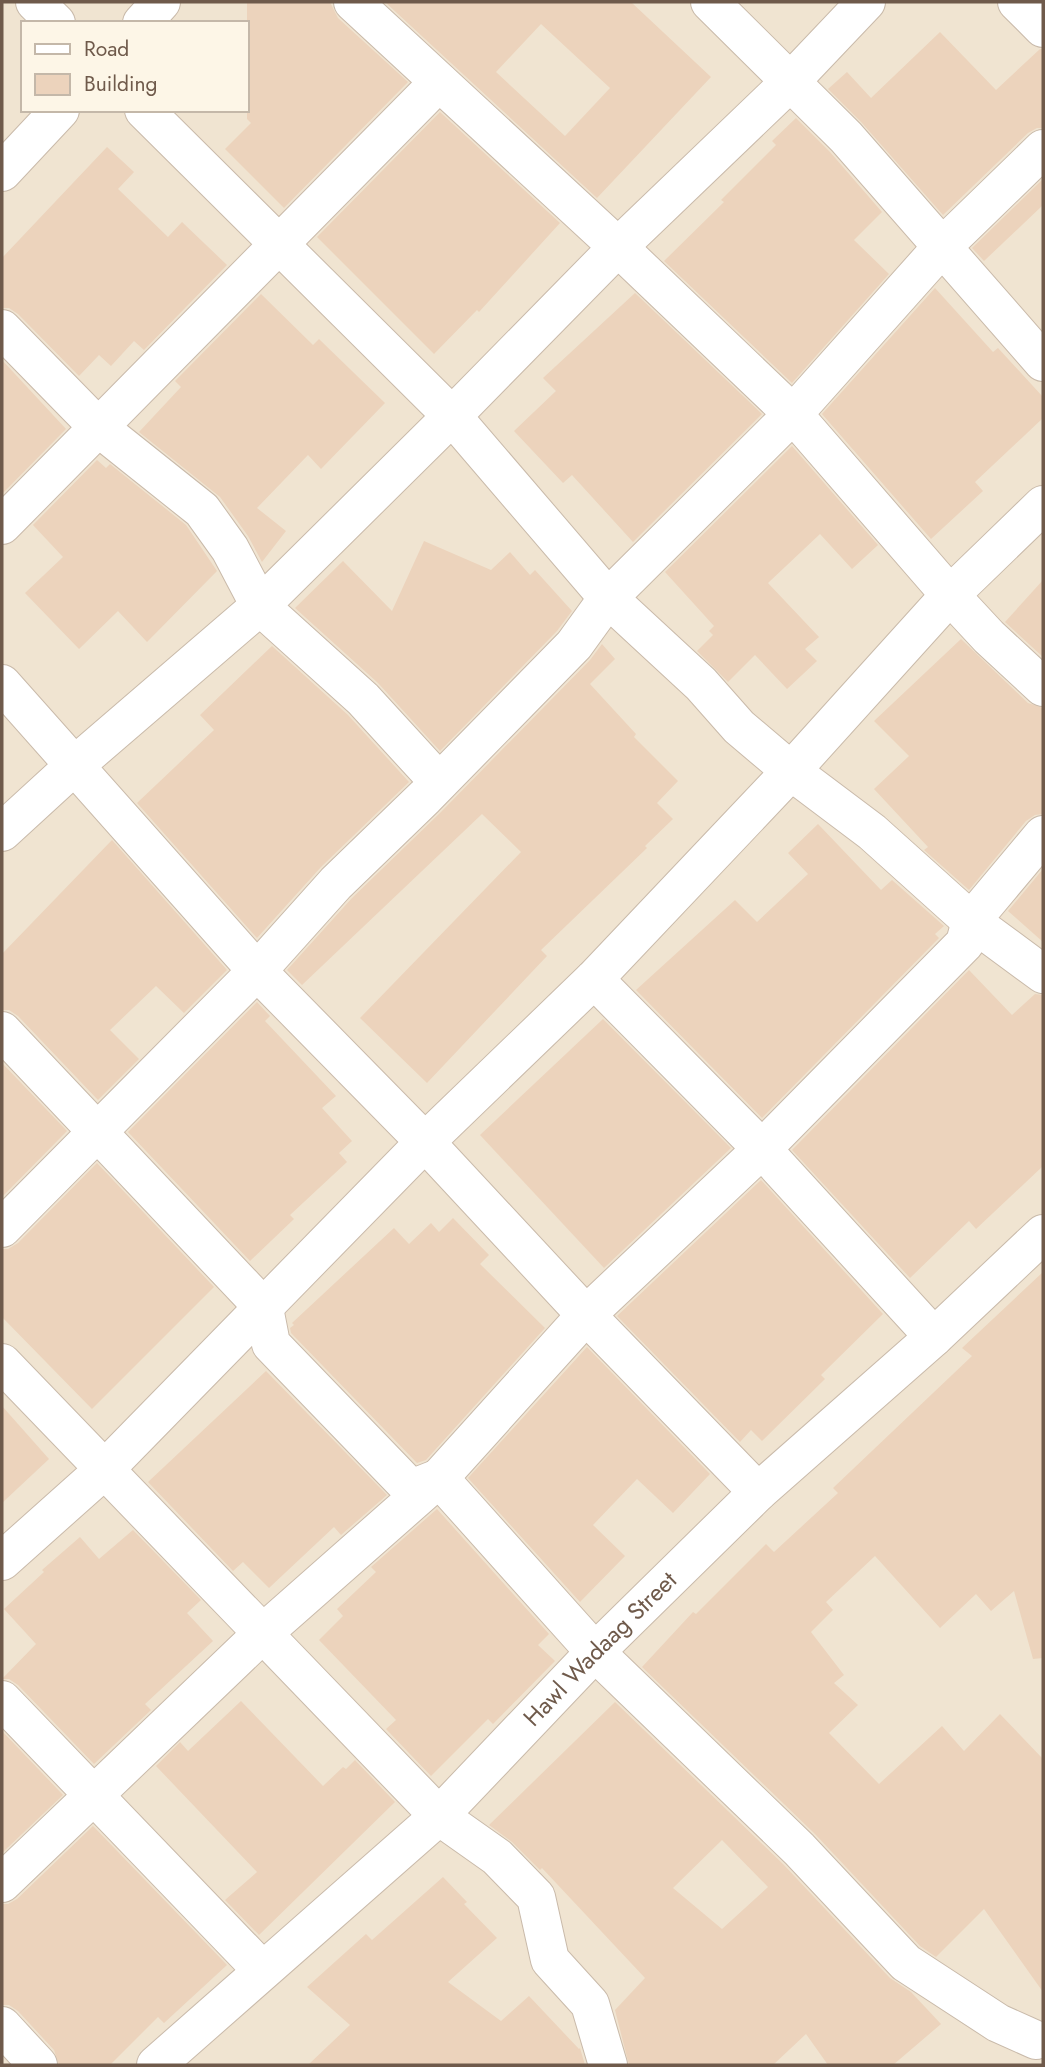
<svg xmlns="http://www.w3.org/2000/svg" width="1045" height="2067" font-family="Jost,sans-serif">
<style>
.residential{fill:#f0e4d1;fill-rule:evenodd}
.building{fill:#ecd3bc;fill-rule:evenodd}
.lines{fill:none;stroke-linecap:round;stroke-linejoin:round}
.minor-casing{stroke:#c9baaa;stroke-width:40}
.minor{stroke:#fff;stroke-width:38}
.labels{text-anchor:middle;stroke-width:7;stroke-linejoin:round;paint-order:stroke}
.street-label{font-size:24px;fill:#6f5a4b;stroke:#fdf6e7}
</style>
<rect width="100%" height="100%" fill="#faf2e2"/>
<path class="residential" d="M2,2H1043V2065H2ZM23,23H247V110H23Z"/>
<g class="building">
<polygon points="247,2 330,2 338,18 408,82 284,208 225,149 251,123 247,119"/>
<path d="M385,2H631L711,77L597,198ZM541,24L610,88L565,136L496,72Z"/>
<polygon points="940,32 996,90 1040,49 1043,49 1043,128 1037,128 1028,133 943,215 862,123 828,89 847,72 871,98"/>
<polygon points="440,112 560,223 479,312 477,310 434,354 317,237"/>
<polygon points="796,118 830,152 882,212 854,240 889,274 792,383 664,261 724,202 721,200 776,145 772,141"/>
<polygon points="107,147 134,172 118,189 168,237 182,222 227,265 144,350 134,341 111,366 99,355 79,376 18,314 9,308 2,308 2,258"/>
<polygon points="1043,179 1043,205 984,261 972,248"/>
<polygon points="935,288 993,352 998,348 1043,397 1043,418 975,482 983,491 931,539 822,414"/>
<polygon points="635,293 762,414 633,542 572,475 563,483 514,431 556,391 543,378"/>
<polygon points="261,294 313,345 319,339 385,403 321,469 308,455 257,508 286,531 262,562 248,536 220,497 139,432 181,387 175,381"/>
<polygon points="2,360 66,429 3,493 2,492"/>
<polygon points="792,446 878,545 852,569 820,534 768,583 819,637 805,649 817,661 787,689 755,655 728,682 697,651 713,635 709,631 714,626 665,572"/>
<polygon points="97,460 106,468 110,464 186,525 217,571 147,642 118,611 79,649 25,593 63,557 33,525"/>
<polygon points="424,541 491,570 510,552 530,575 535,570 572,611 557,631 440,751 378,683 295,608 343,561 392,611"/>
<polygon points="1043,580 1043,657 1005,622"/>
<polygon points="961,639 1028,703 1043,708 1043,814 1035,815 1026,821 969,890 924,850 928,847 874,789 909,756 874,721"/>
<polygon points="602,644 615,659 590,684 636,734 634,737 678,781 657,803 673,819 645,846 647,848 541,950 547,956 427,1083 360,1018 521,852 482,814 302,985 287,970 352,898 441,812 590,660"/>
<polygon points="272,646 348,715 409,782 321,867 257,938 137,803 214,730 200,715"/>
<polygon points="818,824 881,890 892,880 944,926 935,934 939,938 762,1118 636,990 735,900 757,922 808,874 788,853"/>
<polygon points="112,840 227,970 184,1013 156,986 110,1030 139,1059 98,1100 18,1016 9,1010 2,1010 2,954"/>
<polygon points="1043,869 1043,942 1008,911"/>
<polygon points="969,970 1012,1015 1035,994 1043,995 1043,1166 976,1229 969,1221 910,1278 792,1150"/>
<polygon points="257,1002 270,1016 265,1021 336,1096 322,1108 352,1141 339,1153 347,1162 290,1215 294,1219 250,1261 128,1132"/>
<polygon points="603,1019 731,1148 604,1268 480,1135"/>
<polygon points="2,1063 67,1131 2,1197"/>
<polygon points="97,1163 214,1287 92,1409 2,1317 2,1249 8,1249 18,1243"/>
<polygon points="761,1180 883,1314 821,1375 825,1379 762,1441 751,1430 740,1442 617,1316"/>
<polygon points="453,1218 489,1255 480,1264 545,1328 426,1460 417,1463 291,1333 290,1328 294,1325 292,1323 394,1228 409,1244 431,1223 439,1232"/>
<polygon points="1043,1272 1043,1658 1033,1659 1014,1591 991,1611 976,1594 940,1628 875,1556 826,1602 833,1610 811,1632 844,1675 834,1683 858,1705 829,1733 879,1784 942,1726 964,1751 1000,1714 1043,1759 1043,1992 984,1909 936,1957 920,1946 815,1834 642,1667 693,1612 696,1614 766,1544 774,1552 838,1493 833,1488 972,1356 962,1348"/>
<polygon points="587,1347 710,1474 673,1513 637,1479 593,1525 625,1556 580,1602 468,1478"/>
<polygon points="266,1371 387,1495 341,1535 334,1527 269,1588 243,1562 233,1571 148,1482"/>
<polygon points="2,1406 49,1459 2,1503"/>
<polygon points="437,1509 549,1634 538,1645 555,1661 493,1724 488,1719 431,1776 386,1729 396,1720 319,1640 343,1616 337,1609 376,1572 371,1567"/>
<polygon points="133,1530 201,1600 187,1613 213,1641 145,1704 151,1710 94,1764 18,1685 9,1679 2,1679 36,1644 4,1609 44,1572 42,1570 80,1537 99,1559"/>
<polygon points="241,1701 323,1786 343,1767 346,1769 355,1760 395,1802 259,1935 225,1900 257,1872 156,1766 180,1742 188,1751"/>
<path d="M615,1702L783,1864L890,1978L911,1992L941,2024L893,2065H828L806,2034L773,2065H629L615,2010L645,1978L542,1868L540,1870L512,1842L489,1825ZM722,1840L768,1887L722,1929L673,1888Z"/>
<polygon points="2,1731 63,1795 2,1853"/>
<polygon points="93,1826 227,1965 164,2023 158,2017 110,2065 59,2065 54,2050 18,2011 9,2005 2,2005 2,1904 8,1904 17,1899"/>
<polygon points="443,1877 467,1902 464,1904 497,1938 448,1982 501,2021 529,1996 579,2049 580,2048 585,2065 308,2065 350,2025 307,1987 366,1934 372,1940"/>
</g>
<g class="lines">
<defs>
<g id="minor">
<polyline points="35,2 56,23"/>
<polyline points="353,2 618,247 793,414 950,595 989,637 1043,687"/>
<polyline points="710,2 846,137 1043,362"/>
<polyline points="1017,2 1043,28"/>
<polyline points="142,23 161,2"/>
<polyline points="144,110 452,416 608,598 701,684 739,727 791,771 872,832 971,921 1043,974"/>
<polyline points="2,172 60,110"/>
<polyline points="2,329 98,427 202,510 230,549 260,606 363,699 439,782"/>
<polyline points="2,525 439,82"/>
<polyline points="2,684 257,971 425,1142 586,1315 758,1492"/>
<polyline points="2,832 74,766 260,606 452,416 618,247 790,82 866,2"/>
<polyline points="594,979 762,1149 934,1337"/>
<polyline points="2,1031 264,1308 271,1344 411,1489 439,1478 595,1652 799,1849 906,1963 998,2023 1036,2040"/>
<polyline points="2,1228 257,971 336,883 425,797 574,645 608,598 793,414 942,247 1043,149"/>
<polyline points="2,1363 439,1816 497,1857 536,1897 550,1960 590,2004 608,2065"/>
<polyline points="2,1561 104,1470 425,1142 594,979 791,771 950,595 1043,505"/>
<polyline points="2,1700 262,1970"/>
<polyline points="2,1883 262,1634 439,1478 586,1315 762,1149 965,943 971,921 1043,835"/>
<polyline points="2,2026 38,2065"/>
<path id="s1" d="M156,2065L439,1816L595,1652L758,1492L934,1337L1043,1234"/>
</g>
</defs>
<use href="#minor" class="minor-casing"/>
<use href="#minor" class="minor"/>
</g>
<g class="labels">
<g class="street-label">
<text dy="8" stroke="none"><textPath href="#s1" startOffset="609">Hawl Wadaag Street</textPath></text>
</g>
</g>
<rect width="1045" height="2067" fill="none" stroke="#6f5a4b" stroke-width="7"/>
<rect x="21" y="21" width="228" height="91" fill="#fdf6e7" stroke="#c4b8a9" stroke-width="2"/>
<rect x="35" y="44" width="35" height="10" fill="#ffffff" stroke="#c4b8a9" stroke-width="2"/>
<text x="84" y="56" font-size="21" fill="#6f5a4b">Road</text>
<rect x="35" y="74" width="35" height="21" fill="#ecd3bc" stroke="#c4b8a9" stroke-width="2"/>
<text x="84" y="91" font-size="21" fill="#6f5a4b">Building</text>
</svg>
